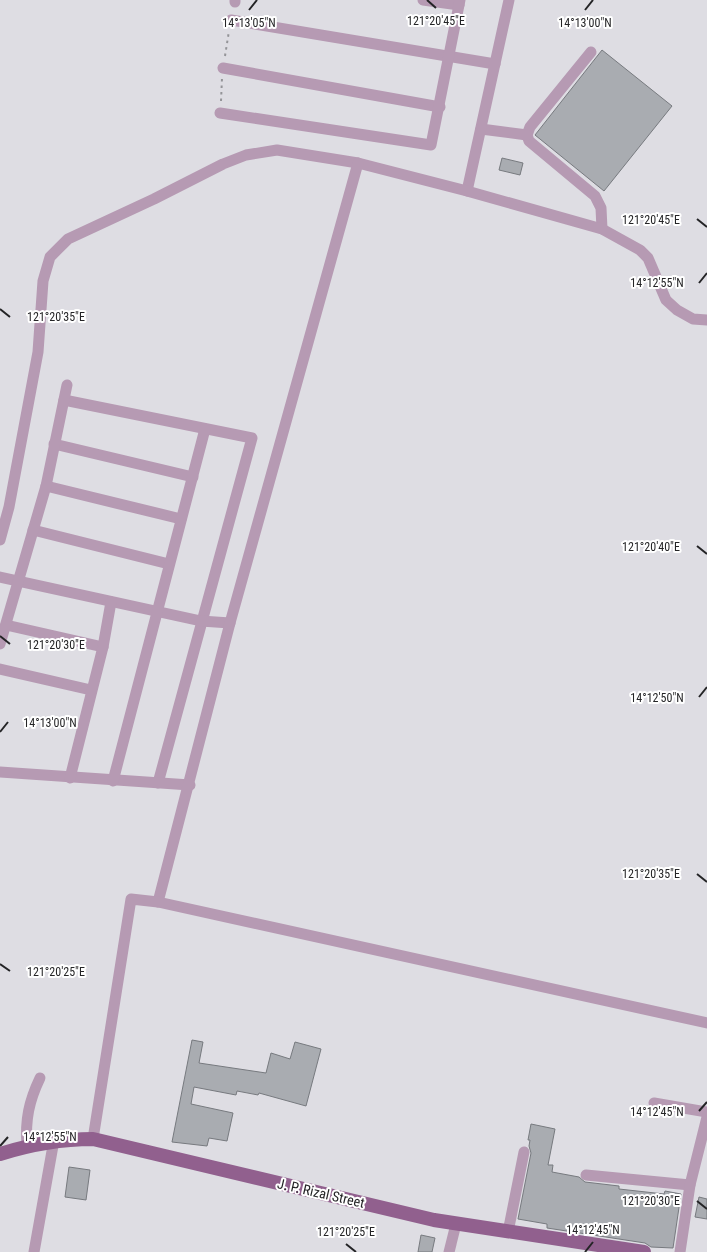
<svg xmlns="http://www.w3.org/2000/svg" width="707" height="1252" font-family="'Roboto Condensed',sans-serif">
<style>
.building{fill:#a9acb1;stroke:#777a7f}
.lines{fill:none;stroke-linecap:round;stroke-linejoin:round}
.path{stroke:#949498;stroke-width:2;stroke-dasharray:2.5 4;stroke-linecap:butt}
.minor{stroke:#b69ab3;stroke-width:11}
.major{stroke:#91608e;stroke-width:14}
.ticks{fill:none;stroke:#242426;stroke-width:2}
.labels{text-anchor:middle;stroke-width:4;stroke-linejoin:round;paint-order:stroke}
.street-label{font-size:14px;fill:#242426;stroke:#fff}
.ticks-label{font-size:12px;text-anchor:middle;fill:#242426;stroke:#fff;stroke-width:4;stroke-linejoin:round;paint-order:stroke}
</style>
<rect width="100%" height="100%" fill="#dedde3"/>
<g class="building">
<polygon points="602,50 672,106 604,191 535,135"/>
<polygon points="502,158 523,163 520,175 499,170"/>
<polygon points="192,1040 203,1042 199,1063 266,1073 271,1053 290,1059 295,1042 321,1049 306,1106 259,1093 258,1095 237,1091 236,1095 194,1087 191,1104 233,1113 227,1141 209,1138 207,1146 172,1142"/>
<polygon points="531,1124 555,1129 548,1165 553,1165 552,1172 579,1177 585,1182 619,1186 619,1189 664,1194 665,1191 681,1194 673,1248 651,1247 645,1243 547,1228 547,1224 518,1219 531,1153 529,1146 530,1140 528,1140"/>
<polygon points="69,1167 90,1170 86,1200 65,1197"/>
<polygon points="699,1197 707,1199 707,1219 695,1217"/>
<polygon points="421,1235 435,1238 432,1252 418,1252"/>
</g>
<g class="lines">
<g class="path">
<polyline points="225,56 229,31"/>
<polyline points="221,101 222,78"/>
</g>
<g class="minor">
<polyline points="423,0 459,5"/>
<polyline points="235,2 235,0"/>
<polyline points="231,20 495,64"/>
<polyline points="591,52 530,127 527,135 529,141 595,196 601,208 602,229"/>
<polyline points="223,68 440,107"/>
<polyline points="220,113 431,145 460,0"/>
<polyline points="481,129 527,135"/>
<polyline points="467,191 509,0"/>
<polyline points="64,400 252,438 158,783"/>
<polyline points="54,444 193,477"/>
<polyline points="46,486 181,519"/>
<polyline points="33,530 169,564"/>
<polyline points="0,540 9,507 38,352 43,281 50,257 68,239 154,199 223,164 246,155 277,150 358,163 467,191 602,229 640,250 648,258 666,300 677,310 693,319 707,320"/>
<polyline points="0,577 201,621 230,623"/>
<polyline points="6,625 103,647"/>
<polyline points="0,644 46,486 67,385"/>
<polyline points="0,669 91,690"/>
<polyline points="0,772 190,785"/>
<polyline points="70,778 103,647 111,602"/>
<polyline points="113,781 205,429"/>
<polyline points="158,902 230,623 358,163"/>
<polyline points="654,1103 707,1112"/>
<polyline points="93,1139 131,899 158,902 707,1023"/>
<path d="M27,1145C25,1120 29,1101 40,1078"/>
<polyline points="586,1175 690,1185"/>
<polyline points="508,1232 524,1152"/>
<polyline points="34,1252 54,1140"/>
<polyline points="449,1252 456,1224"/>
<polyline points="680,1252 690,1185 707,1117"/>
</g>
<path class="major" d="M0,1154C32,1144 60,1139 93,1139L434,1220L644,1252"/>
</g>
<path class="ticks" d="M427,0L436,8M249,10L257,0M585,10L593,0M697,219L707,227M699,283L707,273M0,309L10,317M697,546L707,554M0,636L10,644M699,697L707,687M0,732L8,722M697,874L707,882M0,964L10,971M699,1111L707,1102M0,1146L8,1137M697,1201L707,1209M346,1244L356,1252M585,1252L593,1242"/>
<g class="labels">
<g class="street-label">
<text transform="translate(321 1193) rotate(13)" y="5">J. P. Rizal Street</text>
</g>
</g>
<g class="ticks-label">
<text x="436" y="25">121°20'45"E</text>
<text x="249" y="27">14°13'05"N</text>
<text x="585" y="27">14°13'00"N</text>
<text x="651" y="224">121°20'45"E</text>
<text x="657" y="287">14°12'55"N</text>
<text x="56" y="321">121°20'35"E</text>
<text x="651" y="551">121°20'40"E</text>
<text x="56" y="649">121°20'30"E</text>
<text x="657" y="702">14°12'50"N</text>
<text x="50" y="727">14°13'00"N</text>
<text x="651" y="878">121°20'35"E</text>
<text x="56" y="976">121°20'25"E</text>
<text x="657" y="1116">14°12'45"N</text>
<text x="50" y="1141">14°12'55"N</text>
<text x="651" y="1205">121°20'30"E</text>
<text x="593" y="1234">14°12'45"N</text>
<text x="346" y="1236">121°20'25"E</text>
</g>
</svg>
